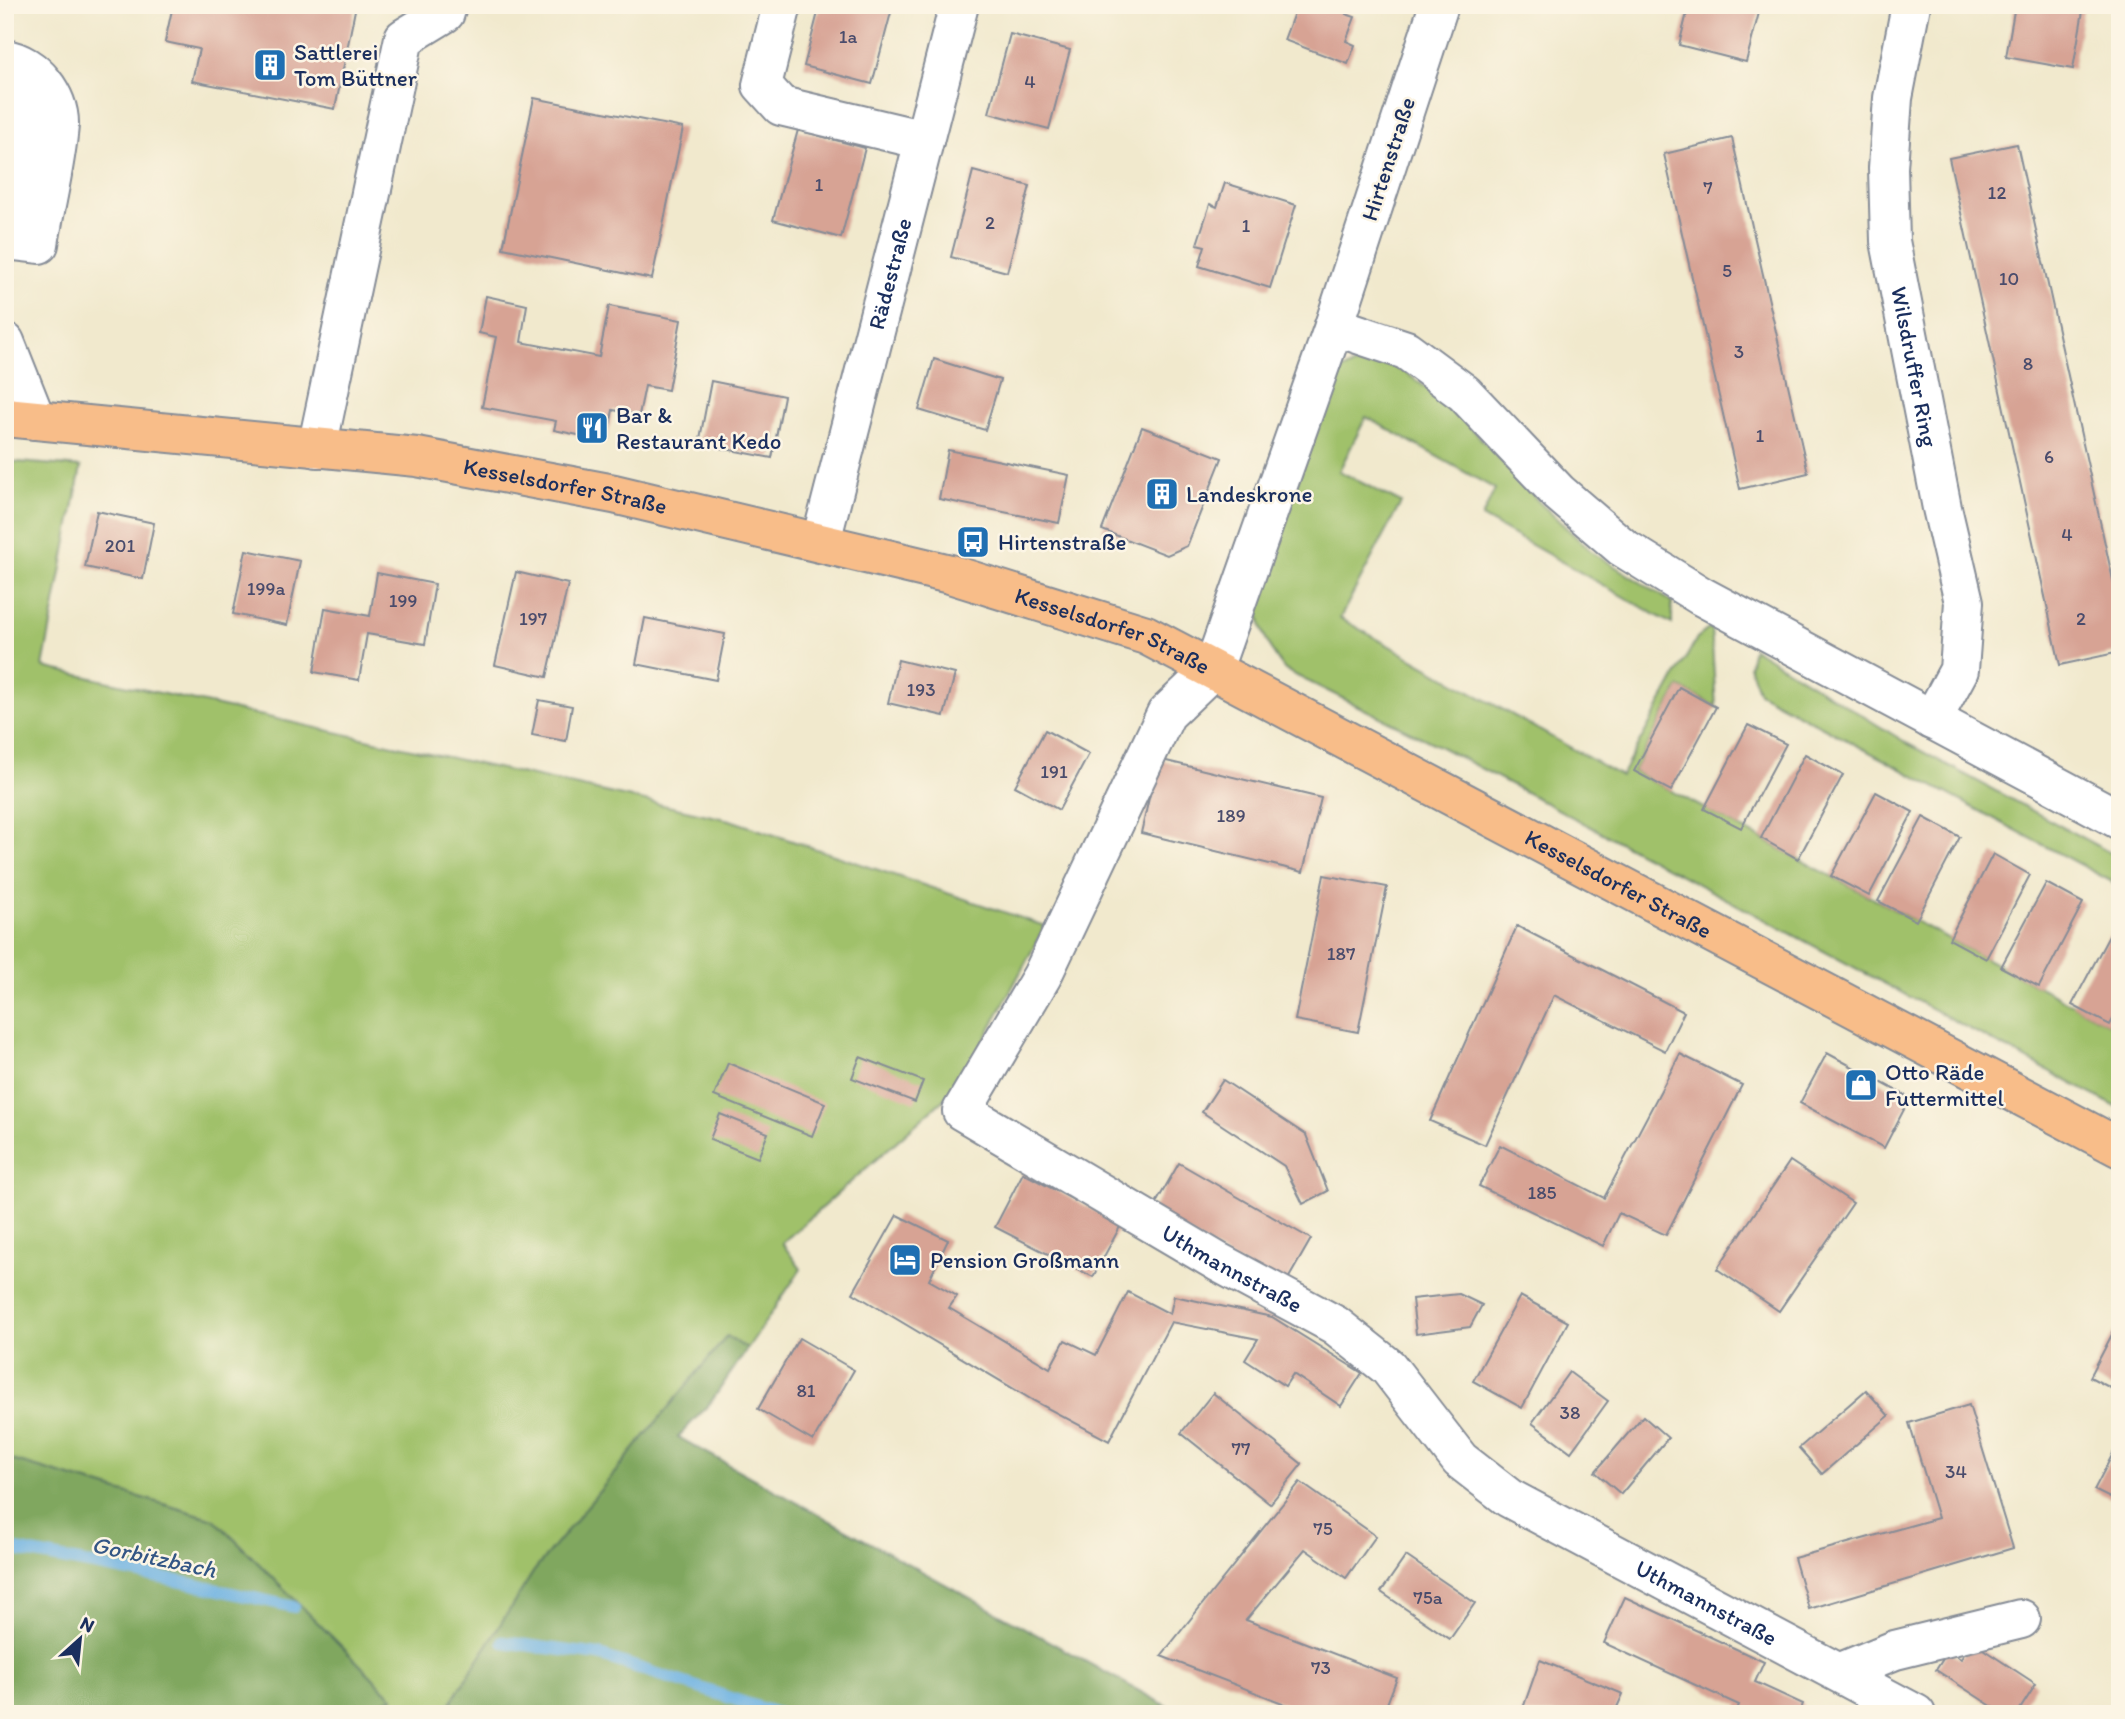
<svg xmlns="http://www.w3.org/2000/svg" width="2125" height="1719" font-family="Itim,sans-serif">
<style>
.green{fill:#a0c16a;stroke:#5e7864;stroke-width:2}
.forest{fill:#80a75e;stroke:#4e6b5e;stroke-width:2}
.lines{fill:none;stroke-linecap:round;stroke-linejoin:round}
.stream{stroke:#6bb0e1;stroke-width:12}
.building{fill:#d7a394}
.minor-casing{stroke:#868c96;stroke-width:42}
.major-casing{stroke:#868c96;stroke-width:42}
.minor{stroke:#fff;stroke-width:38}
.major{stroke:#f8bd89;stroke-width:38}
.labels{text-anchor:middle;stroke-width:5;stroke-linejoin:round;paint-order:stroke}
.number-label{font-size:19px;fill:#4a4c6c}
.poi-label{font-size:23px;fill:#1b2f5e;stroke:#fcf5e5;text-anchor:start}
.street-label{font-size:23px;fill:#1b2f5e;stroke:#fcf5e5}
.water-label{font-size:24px;font-style:italic;fill:#335685;stroke:#fcf5e5}
</style>
<rect width="100%" height="100%" fill="#fcf5e5"/>
<filter id="ink" filterUnits="userSpaceOnUse"><feTurbulence type="fractalNoise" baseFrequency=".0143" numOctaves="2"/><feDisplacementMap in="SourceGraphic" scale="14" xChannelSelector="R" yChannelSelector="G"/><feConvolveMatrix kernelMatrix="1 2 1 2 8 2 1 2 1" color-interpolation-filters="sRGB"/></filter>
<filter id="wash" filterUnits="userSpaceOnUse"><feTurbulence type="fractalNoise" baseFrequency=".00686" numOctaves="4" result="noise"/><feDisplacementMap in="SourceGraphic" scale="28" xChannelSelector="R" yChannelSelector="G"/><feGaussianBlur stdDeviation="1.57" result="paint"/><feColorMatrix in="noise" values="0 0 0 0 0 0 0 0 0 0 0 0 0 0 0 0 0 1.4 0 .05"/><feComposite in="paint" operator="in"/></filter>
<g filter="url(#wash)">
<rect width="100%" height="100%" fill="#f1e9cd"/>
<g class="green">
<path d="M1363,362L1398,367L1452,407L1539,502L1592,552L1672,602V624L1482,517L1495,489L1366,417L1339,471L1401,503L1340,618L1621,776L1697,638L1711,627L1716,707L1679,687L1634,771L2120,1030V1109L1437,745L1285,670C1266,646 1258,625 1257,594L1336,372Z"/>
<polygon points="5,461 81,467 43,667 730,820 1045,926 961,1084 782,1243 801,1269 747,1349 727,1336 534,1571 444,1714 353,1714 393,1698 214,1519 5,1458"/>
<polygon points="1753,648 1910,745 2120,858 2120,886 1759,693 1749,666"/>
</g>
<g class="forest">
<polygon points="727,1336 747,1349 711,1402 678,1437 1181,1714 444,1714 534,1571"/>
<polygon points="5,1458 214,1519 393,1698 353,1714 5,1714"/>
</g>
<g class="lines">
<g class="stream">
<polyline points="5,1548 183,1582 294,1607"/>
<polyline points="503,1642 599,1655 779,1714"/>
</g>
</g>
<g id="blocks">
<g class="building">
<polygon points="173,5 356,5 335,109 192,81 199,49 165,42"/>
<polygon points="820,5 893,5 872,84 804,66"/>
<polygon points="1297,5 1349,5 1346,14 1355,17 1346,41 1355,45 1348,64 1284,40"/>
<polygon points="1689,5 1761,5 1746,62 1679,45"/>
<polygon points="2015,5 2084,5 2073,69 2006,57"/>
<polygon points="1010,34 1070,50 1049,129 989,113"/>
<polygon points="534,98 683,128 652,279 503,248"/>
<polygon points="798,130 865,148 841,238 773,220"/>
<polygon points="1732,138 1808,473 1740,489 1664,154"/>
<polygon points="2017,144 2120,612 2120,652 2060,665 1949,158"/>
<polygon points="973,171 1030,186 1007,272 951,257"/>
<polygon points="1225,183 1296,205 1270,288 1199,266 1205,246 1197,244 1210,204 1217,207"/>
<polygon points="486,296 527,305 521,342 599,357 609,306 681,320 668,390 645,386 639,415 613,410 607,441 554,430 556,421 482,407 496,337 479,333"/>
<polygon points="934,359 1000,380 985,430 919,410"/>
<polygon points="711,381 784,396 772,458 699,444"/>
<polygon points="1142,427 1222,458 1187,546 1167,555 1102,530"/>
<polygon points="948,450 1069,475 1059,523 939,499"/>
<polygon points="97,511 154,523 143,579 85,567"/>
<polygon points="246,550 300,561 287,625 233,614"/>
<polygon points="516,572 568,584 547,677 495,665"/>
<polygon points="377,573 435,584 425,644 367,634 359,680 314,672 325,608 370,616"/>
<polygon points="645,618 725,634 716,680 636,664"/>
<polygon points="898,660 955,674 944,716 888,703"/>
<polygon points="1679,687 1716,707 1671,791 1634,771"/>
<polygon points="539,700 572,706 566,741 532,735"/>
<polygon points="1748,725 1786,744 1741,828 1704,809"/>
<polygon points="1045,730 1089,754 1059,810 1015,786"/>
<polygon points="1805,754 1843,775 1798,859 1761,838"/>
<polygon points="1158,759 1321,798 1303,872 1141,833"/>
<polygon points="1876,792 1913,812 1869,896 1831,876"/>
<polygon points="1923,817 1960,837 1916,921 1878,901"/>
<polygon points="1993,854 2030,875 1986,959 1949,939"/>
<polygon points="1324,875 1387,887 1358,1032 1295,1020"/>
<polygon points="2046,883 2083,903 2039,987 2001,967"/>
<polygon points="2117,921 2120,922 2120,1006 2110,1025 2072,1005"/>
<polygon points="1517,926 1684,1012 1665,1051 1554,995 1485,1145 1430,1121"/>
<polygon points="1827,1053 1910,1098 1884,1148 1800,1103"/>
<polygon points="1680,1054 1742,1085 1666,1235 1619,1213 1603,1246 1479,1186 1500,1145 1604,1198"/>
<polygon points="860,1057 923,1081 915,1102 852,1078"/>
<polygon points="728,1063 825,1103 812,1136 714,1096"/>
<polygon points="1223,1080 1306,1135 1328,1191 1303,1204 1284,1166 1202,1112"/>
<polygon points="720,1114 768,1133 758,1158 710,1139"/>
<polygon points="1790,1161 1853,1203 1779,1311 1717,1269"/>
<polygon points="1179,1163 1311,1239 1283,1288 1151,1212"/>
<polygon points="1023,1173 1121,1225 1093,1277 995,1227"/>
<polygon points="897,1215 948,1240 929,1280 957,1296 949,1308 1050,1368 1065,1340 1096,1355 1128,1292 1170,1314 1174,1296 1272,1317 1362,1373 1341,1406 1293,1374 1285,1386 1245,1360 1258,1339 1171,1322 1109,1441 1034,1401 853,1293"/>
<polygon points="1459,1294 1482,1305 1470,1327 1416,1334 1412,1299"/>
<polygon points="1520,1296 1568,1322 1522,1408 1473,1381"/>
<polygon points="2120,1319 2120,1393 2090,1377"/>
<polygon points="799,1338 854,1370 813,1441 758,1409"/>
<polygon points="1569,1372 1608,1401 1571,1452 1532,1423"/>
<polygon points="1866,1390 1889,1416 1822,1474 1799,1448"/>
<polygon points="1213,1393 1302,1464 1270,1504 1181,1433"/>
<polygon points="1969,1405 2013,1548 1809,1609 1794,1558 1938,1518 1909,1423"/>
<polygon points="1643,1416 1668,1438 1621,1494 1595,1472"/>
<polygon points="2120,1440 2120,1503 2094,1490"/>
<polygon points="1300,1482 1376,1536 1346,1578 1305,1549 1246,1620 1397,1678 1383,1714 1311,1714 1161,1656"/>
<polygon points="1406,1556 1475,1603 1450,1639 1381,1592"/>
<polygon points="1625,1597 1764,1662 1755,1682 1803,1704 1799,1714 1735,1714 1739,1705 1604,1643"/>
<polygon points="1972,1642 2036,1684 2017,1714 2004,1714 1936,1670 1948,1651 1961,1659"/>
<polygon points="1540,1660 1623,1694 1614,1714 1521,1714"/>
</g>
</g>
</g>
<g filter="url(#ink)">
<use href="#blocks" fill-opacity="0" stroke="#868c96" stroke-width="2"/>
<g class="lines">
<defs>
<g id="minor">
<polyline points="782,5 762,85 781,106 924,140"/>
<path id="s1" d="M1439,5L1334,326L1213,669L1166,714L1042,976L962,1111L1218,1262L1335,1325L1388,1367L1460,1460L1509,1498L1916,1714"/>
<path id="s2" d="M1911,5L1893,98L1888,168L1890,241L1942,508L1964,602L1959,670L1932,720"/>
<path d="M5,59C34,63 60,96 59,125C56,164 45,205 39,244L5,240"/>
<polyline points="15,241 31,71"/>
<polyline points="1334,326 1406,350 1464,393 1559,493 1622,547 1701,596 2120,820"/>
<polyline points="5,342 36,420"/>
<polyline points="317,448 404,38 445,13 447,5"/>
<path id="s3" d="M821,541L959,5"/>
<polyline points="1841,1672 1895,1650 2021,1619"/>
</g>
<g id="major">
<path id="s4" d="M5,417L417,457L614,494L950,574L1146,635L2120,1148"/>
</g>
</defs>
<use href="#minor" class="minor-casing"/>
<use href="#major" class="major-casing"/>
<use href="#minor" class="minor"/>
<use href="#major" class="major"/>
</g>
</g>
<defs>
<symbol id="building-square" viewBox="-11 -11 22 22"><rect x="-9" y="-9" width="18" height="18" rx="4" fill="#1f6fb2" stroke="#fcf5e5"/><path d="M-4-6H4V6H1V3H-1V6H-4ZM-2.5-4.3h1.7v1.8h-1.7ZM.8-4.3h1.7v1.8H.8ZM-2.5-1h1.7V.8h-1.7ZM.8-1h1.7V.8H.8Z" fill="#fff"/></symbol>
<symbol id="restaurant-square" viewBox="-11 -11 22 22"><rect x="-9" y="-9" width="18" height="18" rx="4" fill="#1f6fb2" stroke="#fcf5e5"/><path d="M-5-6h1v4h1v-4h1v4h1v-4h1v5L-1.5 .5V6h-2V.5L-5-1ZM5-6V6H3V1.5H1.5Q1.5-4 5-6Z" fill="#fff"/></symbol>
<symbol id="bus-square" viewBox="-11 -11 22 22"><rect x="-9" y="-9" width="18" height="18" rx="4" fill="#1f6fb2" stroke="#fcf5e5"/><path d="M-5-6H5V4H4V6H2V4H-2V6H-4V4H-5ZM-3.5-4V0h7V-4ZM-3.5 1.2v1.5H-2V1.2ZM2 1.2v1.5H3.5V1.2Z" fill="#fff"/></symbol>
<symbol id="shop-square" viewBox="-11 -11 22 22"><rect x="-9" y="-9" width="18" height="18" rx="4" fill="#1f6fb2" stroke="#fcf5e5"/><path d="M-5-2.5h2.3a2.7 3.5 0 0 1 5.4 0H5L5.5 6h-11ZM-1.5-2.5h3a1.5 2.3 0 0 0-3 0Z" fill="#fff"/></symbol>
<symbol id="hotel-square" viewBox="-11 -11 22 22"><rect x="-9" y="-9" width="18" height="18" rx="4" fill="#1f6fb2" stroke="#fcf5e5"/><path d="M-6-4.5h1.5V1H6V5H4.5V3h-9V5H-6ZM-4 0a1.8 1.8 0 1 1 3.6 0ZM.5 0V-2.5h3Q6-2.5 6 0Z" fill="#fff"/></symbol>
</defs>
<g fill-rule="evenodd">
<use href="#building-square" x="251" y="46" width="38" height="38"/>
<use href="#restaurant-square" x="573" y="409" width="38" height="38"/>
<use href="#building-square" x="1143" y="475" width="38" height="38"/>
<use href="#bus-square" x="954" y="523" width="38" height="38"/>
<use href="#shop-square" x="1842" y="1066" width="38" height="38"/>
<use href="#hotel-square" x="886" y="1241" width="38" height="38"/>
</g>
<g class="labels">
<g class="number-label">
<text x="848" y="43">1a</text>
<text x="1030" y="88">4</text>
<text x="819" y="191">1</text>
<text x="1708" y="194">7</text>
<text x="1997" y="199">12</text>
<text x="990" y="229">2</text>
<text x="1246" y="232">1</text>
<text x="1727" y="277">5</text>
<text x="2009" y="285">10</text>
<text x="1739" y="358">3</text>
<text x="2028" y="370">8</text>
<text x="1760" y="442">1</text>
<text x="2049" y="463">6</text>
<text x="2067" y="541">4</text>
<text x="120" y="552">201</text>
<text x="266" y="595">199a</text>
<text x="403" y="607">199</text>
<text x="533" y="625">197</text>
<text x="2081" y="625">2</text>
<text x="921" y="696">193</text>
<text x="1054" y="778">191</text>
<text x="1231" y="822">189</text>
<text x="1341" y="960">187</text>
<text x="1542" y="1199">185</text>
<text x="806" y="1397">81</text>
<text x="1570" y="1419">38</text>
<text x="1241" y="1455">77</text>
<text x="1956" y="1478">34</text>
<text x="1323" y="1535">75</text>
<text x="1428" y="1604">75a</text>
<text x="1321" y="1674">73</text>
</g>
<g class="poi-label">
<text x="294" y="60">Sattlerei<tspan x="294" dy="26">Tom Büttner</tspan></text>
<text x="616" y="423">Bar &amp;<tspan x="616" dy="26">Restaurant Kedo</tspan></text>
<text x="1186" y="502">Landeskrone</text>
<text x="998" y="550">Hirtenstraße</text>
<text x="1885" y="1080">Otto Räde<tspan x="1885" dy="26">Futtermittel</tspan></text>
<text x="930" y="1268">Pension Großmann</text>
</g>
<g class="street-label">
<text transform="translate(1388 159) rotate(-72)" y="8">Hirtenstraße</text>
<text dy="8" stroke="none"><textPath href="#s3" startOffset="276">Rädestraße</textPath></text>
<text dy="8" stroke="none"><textPath href="#s2" startOffset="366">Wilsdruffer Ring</textPath></text>
<text dy="8" stroke="none"><textPath href="#s4" startOffset="565">Kesselsdorfer Straße</textPath></text>
<text dy="8" stroke="none"><textPath href="#s4" startOffset="1132">Kesselsdorfer Straße</textPath></text>
<text dy="8" stroke="none"><textPath href="#s4" startOffset="1699">Kesselsdorfer Straße</textPath></text>
<text dy="8" stroke="none"><textPath href="#s1" startOffset="1526">Uthmannstraße</textPath></text>
<text dy="8" stroke="none"><textPath href="#s1" startOffset="2114">Uthmannstraße</textPath></text>
</g>
<g class="water-label">
<text transform="translate(154 1557) rotate(12)" y="8">Gorbitzbach</text>
</g>
</g>
<rect width="2125" height="1719" fill="none" stroke="#fcf5e5" stroke-width="28"/>
<g transform="translate(80 1639) rotate(27)" stroke="#fcf5e5" stroke-width="5" paint-order="stroke">
<path d="M0-5L12 26L0 18L-12 26Z" fill="#1b2f5e"/>
<text y="-10" font-size="19" font-weight="bold" text-anchor="middle" fill="#1b2f5e">N</text>
</g>
</svg>
